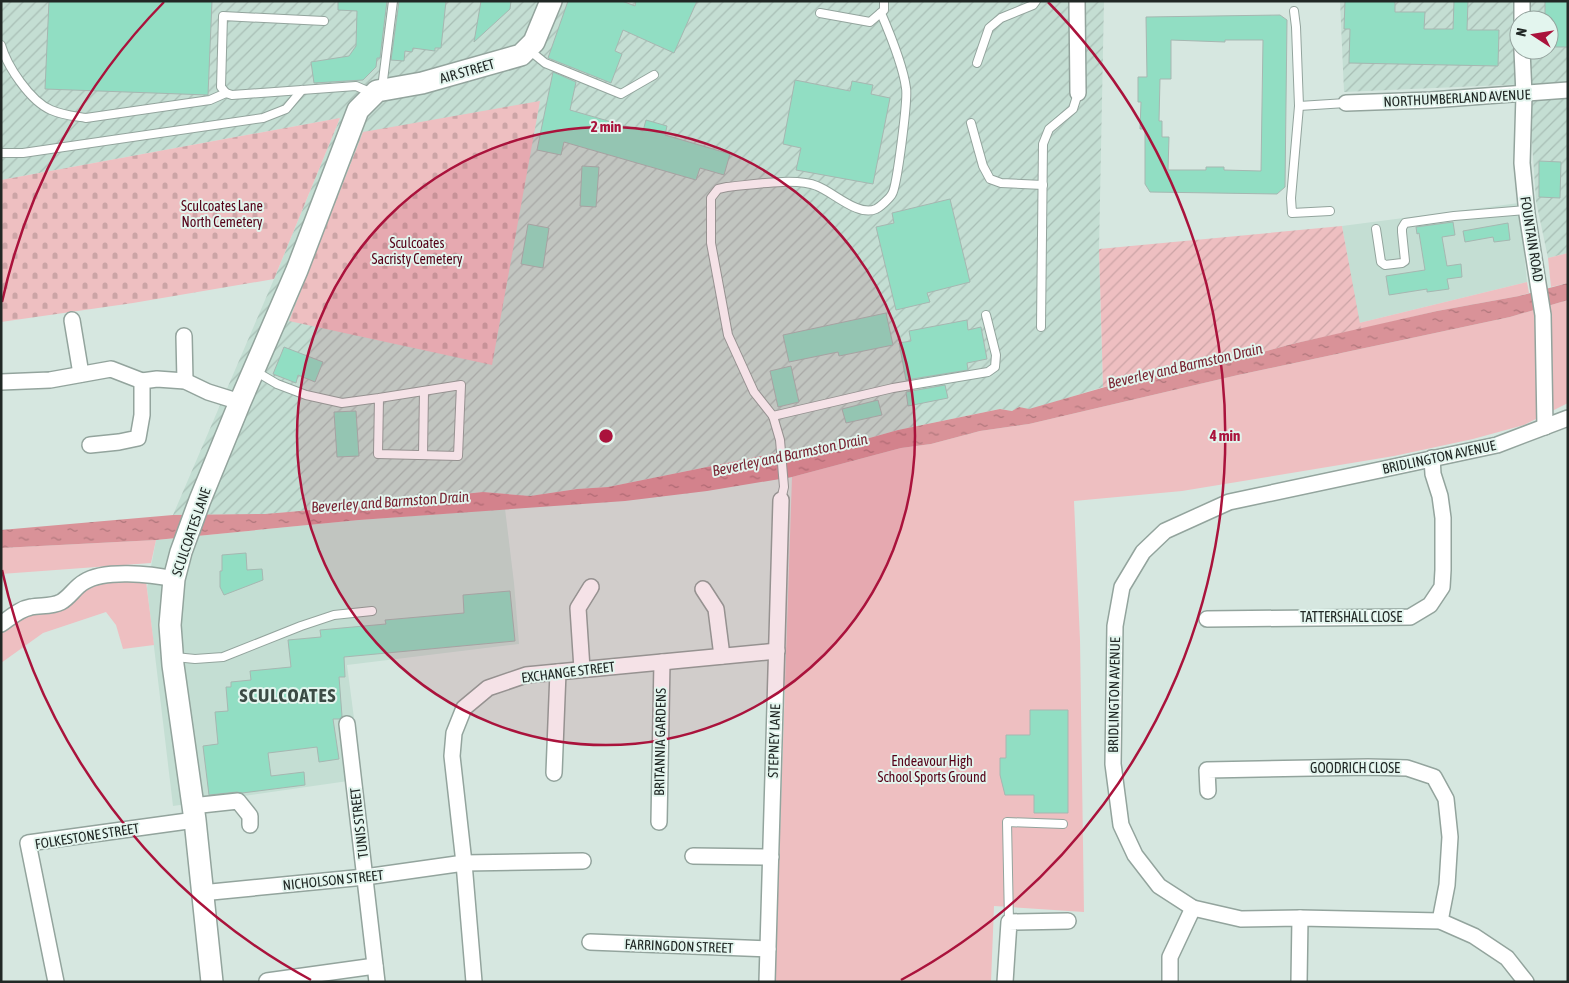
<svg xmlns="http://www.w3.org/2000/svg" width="1569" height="983" font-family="'Asap Condensed',sans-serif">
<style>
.built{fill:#c4ded3}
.industrial{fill:url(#industrial-furrows);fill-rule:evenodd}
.green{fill:#eebfc1}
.cemetery{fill:url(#cemetery-stones)}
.garden{fill:url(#garden-furrows)}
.water{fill:url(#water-ripples)}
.building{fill:#91dec3;stroke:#a6b7b1;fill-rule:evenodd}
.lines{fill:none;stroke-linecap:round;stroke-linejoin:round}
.lane-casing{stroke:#93a49d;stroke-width:10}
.street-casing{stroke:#93a49d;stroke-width:18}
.secondary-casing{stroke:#93a49d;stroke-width:24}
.lane{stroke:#fff;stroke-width:8}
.street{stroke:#fff;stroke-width:15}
.secondary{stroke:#fff;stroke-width:21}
.ring{fill:none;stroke:#aa133c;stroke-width:2.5}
.labels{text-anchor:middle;stroke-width:4;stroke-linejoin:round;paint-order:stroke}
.street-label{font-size:14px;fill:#212825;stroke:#e3f5ee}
.park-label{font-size:14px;fill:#550017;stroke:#e3f5ee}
.water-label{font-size:15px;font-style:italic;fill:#792533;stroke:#e3f5ee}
.district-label{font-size:19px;font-weight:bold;letter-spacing:1px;fill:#3b4a44;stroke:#e3f5ee}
.centre{fill:#aa133c;stroke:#e3f5ee;stroke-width:2.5}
.ring-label{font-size:15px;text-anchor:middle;font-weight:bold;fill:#aa133c;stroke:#e3f5ee;stroke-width:4;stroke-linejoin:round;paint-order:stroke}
</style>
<defs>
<pattern id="industrial-furrows" width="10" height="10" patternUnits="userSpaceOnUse" patternTransform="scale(1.25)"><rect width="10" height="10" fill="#c4ded3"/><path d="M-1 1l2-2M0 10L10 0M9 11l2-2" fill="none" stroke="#a8beb5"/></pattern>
<pattern id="cemetery-stones" width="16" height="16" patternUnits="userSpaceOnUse" patternTransform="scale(1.25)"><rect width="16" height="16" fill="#eebfc1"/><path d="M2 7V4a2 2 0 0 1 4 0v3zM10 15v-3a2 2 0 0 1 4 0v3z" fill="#cca4a6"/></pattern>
<pattern id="garden-furrows" width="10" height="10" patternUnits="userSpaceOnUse" patternTransform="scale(1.25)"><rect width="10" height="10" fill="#eebfc1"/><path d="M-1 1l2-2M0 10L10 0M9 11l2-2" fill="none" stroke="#cca4a6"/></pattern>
<pattern id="water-ripples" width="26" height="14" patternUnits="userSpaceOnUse" patternTransform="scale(1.25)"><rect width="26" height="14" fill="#d99298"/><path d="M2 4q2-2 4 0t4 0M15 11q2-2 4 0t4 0" fill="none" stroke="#b0777c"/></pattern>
</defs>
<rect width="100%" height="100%" fill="#d6e7e0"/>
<g class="built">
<polygon points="1519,203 1527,282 1359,323 1342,226"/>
<polygon points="505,509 514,583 519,644 347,665 362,779 173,806 147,588 156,540 359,520"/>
</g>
<g class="industrial">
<polygon points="1,1 1104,1 1099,249 1103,387 1029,410 1019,407 1012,411 1000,409 898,430 848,444 801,448 608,487 577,489 530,496 483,492 386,502 358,506 265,514 173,515 274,279 340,118 1,180"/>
<path d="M1340,1H1568V253L1548,258L1536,201L1528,84L1344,92ZM1519,20H1549V50H1519Z"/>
</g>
<g class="green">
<polygon points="1568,253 1568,283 1551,287 1548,258"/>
<polygon points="1527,282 1529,293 1519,296 1437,311 1361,329 1359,323"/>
<polygon points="1568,300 1568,403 1524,425 1473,439 1394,456 1182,491 1074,501 1080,640 1084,912 994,906 991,982 775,982 792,477 901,448 931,444 980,431 1029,424 1238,375 1510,317"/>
<polygon points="156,540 151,563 1,574 1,548"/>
<polygon points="145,573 154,645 123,649 116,625 106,612 43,633 1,663 1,625 79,586"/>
</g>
<g class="cemetery">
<polygon points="540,101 492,365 289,321 363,132"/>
<polygon points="340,118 274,279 133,303 1,322 1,180"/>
</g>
<polygon class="garden" points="1342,226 1361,329 1292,344 1214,365 1103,387 1099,249"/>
<polygon class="water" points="1568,283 1568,300 1510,317 1238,375 1029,424 980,431 931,444 901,448 792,477 707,491 625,501 359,520 156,540 1,548 1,530 173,515 265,514 358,506 386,502 483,492 530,496 577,489 608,487 801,448 848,444 898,430 1000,409 1012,411 1019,407 1029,409 1119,383 1214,365 1292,344 1437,311 1519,296"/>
<g class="building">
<polygon points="49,1 212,1 208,95 45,89"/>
<polygon points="338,1 387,1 380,58 377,58 376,67 363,80 314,83 311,62 349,56 356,46 357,11 338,10"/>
<polygon points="399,1 446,1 441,48 435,48 435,51 413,48 412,52 405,51 404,61 391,60"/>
<polygon points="481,1 511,1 510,9 474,42"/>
<polygon points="568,1 622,1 635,6 636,1 697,1 674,53 623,30 615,51 622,54 611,83 548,58"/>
<polygon points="1345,1 1395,1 1395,12 1425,12 1424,29 1453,29 1454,1 1468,1 1467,30 1499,30 1498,66 1349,63 1350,29 1344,29"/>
<polygon points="1545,1 1568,1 1568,47 1549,47 1549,20 1545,20"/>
<path d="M1280,15L1287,20L1285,187L1277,194L1150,192L1145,184V129H1140L1141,102H1138V77H1147L1146,17ZM1171,40L1225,42V40H1263L1261,171L1224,170V167H1206V170H1168L1169,137H1162V121H1159L1160,79H1171Z"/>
<polygon points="553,72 576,82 570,110 643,131 646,120 667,126 665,135 730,154 724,175 700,168 696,180 564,142 561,155 537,150"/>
<polygon points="795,80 850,91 852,81 873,85 871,94 890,98 873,184 796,170 801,148 783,144"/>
<polygon points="1539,161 1561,162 1560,198 1539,197"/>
<polygon points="582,166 599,167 596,207 580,206"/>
<polygon points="950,199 970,282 927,293 930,302 896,310 876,227 894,223 892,213"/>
<polygon points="1453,222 1455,235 1442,237 1447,266 1461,264 1462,277 1447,279 1449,289 1427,292 1427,289 1389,295 1386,276 1425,270 1419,233 1417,234 1416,227"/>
<polygon points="1508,223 1510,240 1494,242 1493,237 1465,242 1463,231"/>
<polygon points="528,224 549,228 543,268 521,264"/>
<polygon points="886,313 893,345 839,356 838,352 789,362 783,335"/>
<polygon points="967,320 968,330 981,327 987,359 967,363 968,370 906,380 899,343 911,341 909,331"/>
<polygon points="284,347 323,362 315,382 298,375 296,383 273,374"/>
<polygon points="791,366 799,402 778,407 770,371"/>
<polygon points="945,385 948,398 908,406 906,392"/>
<polygon points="878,400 882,415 846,423 842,409"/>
<polygon points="356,411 359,456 337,457 334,412"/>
<polygon points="246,553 247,570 262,569 263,580 224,595 220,587 220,571 222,571 222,555"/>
<polygon points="510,591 515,641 344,657 345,677 339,677 342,716 340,719 333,719 339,759 319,762 317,747 268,753 271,776 304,772 305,785 242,793 237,792 209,795 203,746 218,744 215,712 228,711 226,687 231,687 231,682 251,680 250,671 291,667 288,640 321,637 320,630 386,624 385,620 464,613 463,595"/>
<polygon points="1030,710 1068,710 1068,813 1034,813 1034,795 1005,795 1000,775 1000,758 1006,758 1006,735 1030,735"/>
</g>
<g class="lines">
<defs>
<g id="lane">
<polyline points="1294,11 1296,27 1299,106 1291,198 1292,213 1330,211"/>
<polyline points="820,13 870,22 884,10 884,1"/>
<polyline points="324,21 223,16 221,87 226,93 232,95 356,86 372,93"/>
<path d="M1,45C7,66 30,101 51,110C62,115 74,116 86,118L210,100L226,93"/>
<polyline points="529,50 545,63 621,94 654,75"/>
<polyline points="977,63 989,28 1001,18 1033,5 1036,1"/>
<polyline points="382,88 393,1"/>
<polyline points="1299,106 1346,103"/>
<polyline points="971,123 983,166 990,179 1001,183 1043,185"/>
<polyline points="1,153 23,153 263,118 286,109 302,90"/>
<polyline points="1376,229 1381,262 1385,265 1402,263 1405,261 1402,232 1402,228 1405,223 1454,216 1527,210"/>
<polyline points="1041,327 1043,144 1049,129 1073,109 1078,93"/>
<polyline points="255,371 277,384 306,395 342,403 379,398 378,454 458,456 461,385 379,398"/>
<polyline points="773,416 893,388 988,372 995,367 996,355 986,315"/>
<polyline points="423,455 424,391"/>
<path d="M781,500L784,487L780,440L773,416L754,392L728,335L711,243V198L718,189L727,187C750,185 796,177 817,186C833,192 858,217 876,209C880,207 890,198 892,194C897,187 908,99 906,88C903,65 890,34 881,13"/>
<polyline points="175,657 195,659 223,657 301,626 334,615 372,611"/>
<polyline points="1009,922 1007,822 1063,824"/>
</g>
<g id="street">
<polyline points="1077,1 1078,93"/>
<polyline points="1522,20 1522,1"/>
<polyline points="1522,50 1524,95 1522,163 1527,214 1543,315 1545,427"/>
<polyline points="1346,103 1431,100 1568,90"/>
<polyline points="72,320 81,374"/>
<polyline points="184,336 185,381"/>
<polyline points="1,382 50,380 111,369 142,381"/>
<polyline points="90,445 119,442 138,438 142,415 142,381 157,379 185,381 208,392 240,402"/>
<polyline points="703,589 716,609 722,656"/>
<polyline points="1207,619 1410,617 1430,605 1442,587 1443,570 1443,518 1440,496 1433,474 1432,458"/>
<path d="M1,624C10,618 19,609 31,607C41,605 51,607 61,602C70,597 75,587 84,582C104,569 151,574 174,579"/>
<polyline points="582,669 578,608 591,587"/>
<polyline points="347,724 377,982"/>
<polyline points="554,773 558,672"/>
<polyline points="1208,791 1207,770 1368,767 1407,768 1434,777 1446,799 1450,837 1447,885 1440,921"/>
<polyline points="192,806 238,801 250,816 250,825"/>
<polyline points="659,822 662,662"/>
<polyline points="693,856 771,857"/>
<polyline points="201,893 365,877 464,863 583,861"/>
<polyline points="590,942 768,949"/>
<polyline points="267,981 375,966"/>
<polyline points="56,982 28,843 195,820"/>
<polyline points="474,982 464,863 452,756 454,733 464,708 488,688 526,675 777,651"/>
<polyline points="767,982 781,500"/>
<polyline points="1005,982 1009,922 1068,921"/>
<polyline points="1170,982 1170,957 1193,908"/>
<polyline points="1299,982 1300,918"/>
<polyline points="1526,982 1507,958 1474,936 1440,921 1300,918 1241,919 1193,908 1159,886 1135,855 1121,825 1113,764 1115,626 1122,587 1143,552 1165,531 1229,502 1497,445 1568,418"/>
</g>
<polyline id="secondary" points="212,982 195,820 173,665 170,625 174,579 181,552 200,500 240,402 297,270 358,110 377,91 422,83 521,55 534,42 551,1"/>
</defs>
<use href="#lane" class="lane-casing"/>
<use href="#street" class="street-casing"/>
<use href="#secondary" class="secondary-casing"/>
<use href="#lane" class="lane"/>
<use href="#street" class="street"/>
<use href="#secondary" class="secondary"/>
</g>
<circle cx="606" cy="436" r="309" fill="#aa133c" fill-opacity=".12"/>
<g class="ring">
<circle cx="606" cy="436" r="309"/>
<path d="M311 980A619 619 0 0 1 2 570M2 302A619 619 0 0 1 164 2M1048 2A619 619 0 0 1 901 980"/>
</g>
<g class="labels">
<g class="street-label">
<text transform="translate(467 71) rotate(-16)" y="5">AIR STREET</text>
<text transform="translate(1457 98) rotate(-3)" y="5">NORTHUMBERLAND AVENUE</text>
<text transform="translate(1532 239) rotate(81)" y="5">FOUNTAIN ROAD</text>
<text transform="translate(1439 457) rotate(-12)" y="5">BRIDLINGTON AVENUE</text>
<text transform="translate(191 532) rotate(-71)" y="5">SCULCOATES LANE</text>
<text x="1351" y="622">TATTERSHALL CLOSE</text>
<text transform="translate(568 672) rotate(-7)" y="5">EXCHANGE STREET</text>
<text transform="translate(1114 695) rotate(-89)" y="5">BRIDLINGTON AVENUE</text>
<text transform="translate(774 741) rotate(-88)" y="5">STEPNEY LANE</text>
<text transform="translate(660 742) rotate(-89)" y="5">BRITANNIA GARDENS</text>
<text x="1355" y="773">GOODRICH CLOSE</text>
<text transform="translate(359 823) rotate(-97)" y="5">TUNIS STREET</text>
<text transform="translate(87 836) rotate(-9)" y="5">FOLKESTONE STREET</text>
<text transform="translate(333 880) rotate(-6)" y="5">NICHOLSON STREET</text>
<text transform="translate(679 946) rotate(2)" y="5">FARRINGDON STREET</text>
</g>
<g class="park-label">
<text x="222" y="211">Sculcoates Lane<tspan x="222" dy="16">North Cemetery</tspan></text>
<text x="417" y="248">Sculcoates<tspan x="417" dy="16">Sacristy Cemetery</tspan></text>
<text x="932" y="766">Endeavour High<tspan x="932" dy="16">School Sports Ground</tspan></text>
</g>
<g class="water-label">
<text transform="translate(1185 366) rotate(-13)" y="5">Beverley and Barmston Drain</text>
<text transform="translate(790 455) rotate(-12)" y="5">Beverley and Barmston Drain</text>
<text transform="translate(390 502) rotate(-4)" y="5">Beverley and Barmston Drain</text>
</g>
<g class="district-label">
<text x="288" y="702">SCULCOATES</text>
</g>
</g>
<circle cx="606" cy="436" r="8" class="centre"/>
<g class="ring-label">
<text x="606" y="132">2 min</text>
<text x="1225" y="441">4 min</text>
</g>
<rect width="1569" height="983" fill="none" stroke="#212825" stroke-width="5"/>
<g transform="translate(1534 35) rotate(282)"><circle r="24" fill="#e3f5ee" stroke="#95a39e"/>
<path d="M0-4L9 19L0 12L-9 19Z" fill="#aa133c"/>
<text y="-8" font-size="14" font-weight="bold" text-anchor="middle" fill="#212825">N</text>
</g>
</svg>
